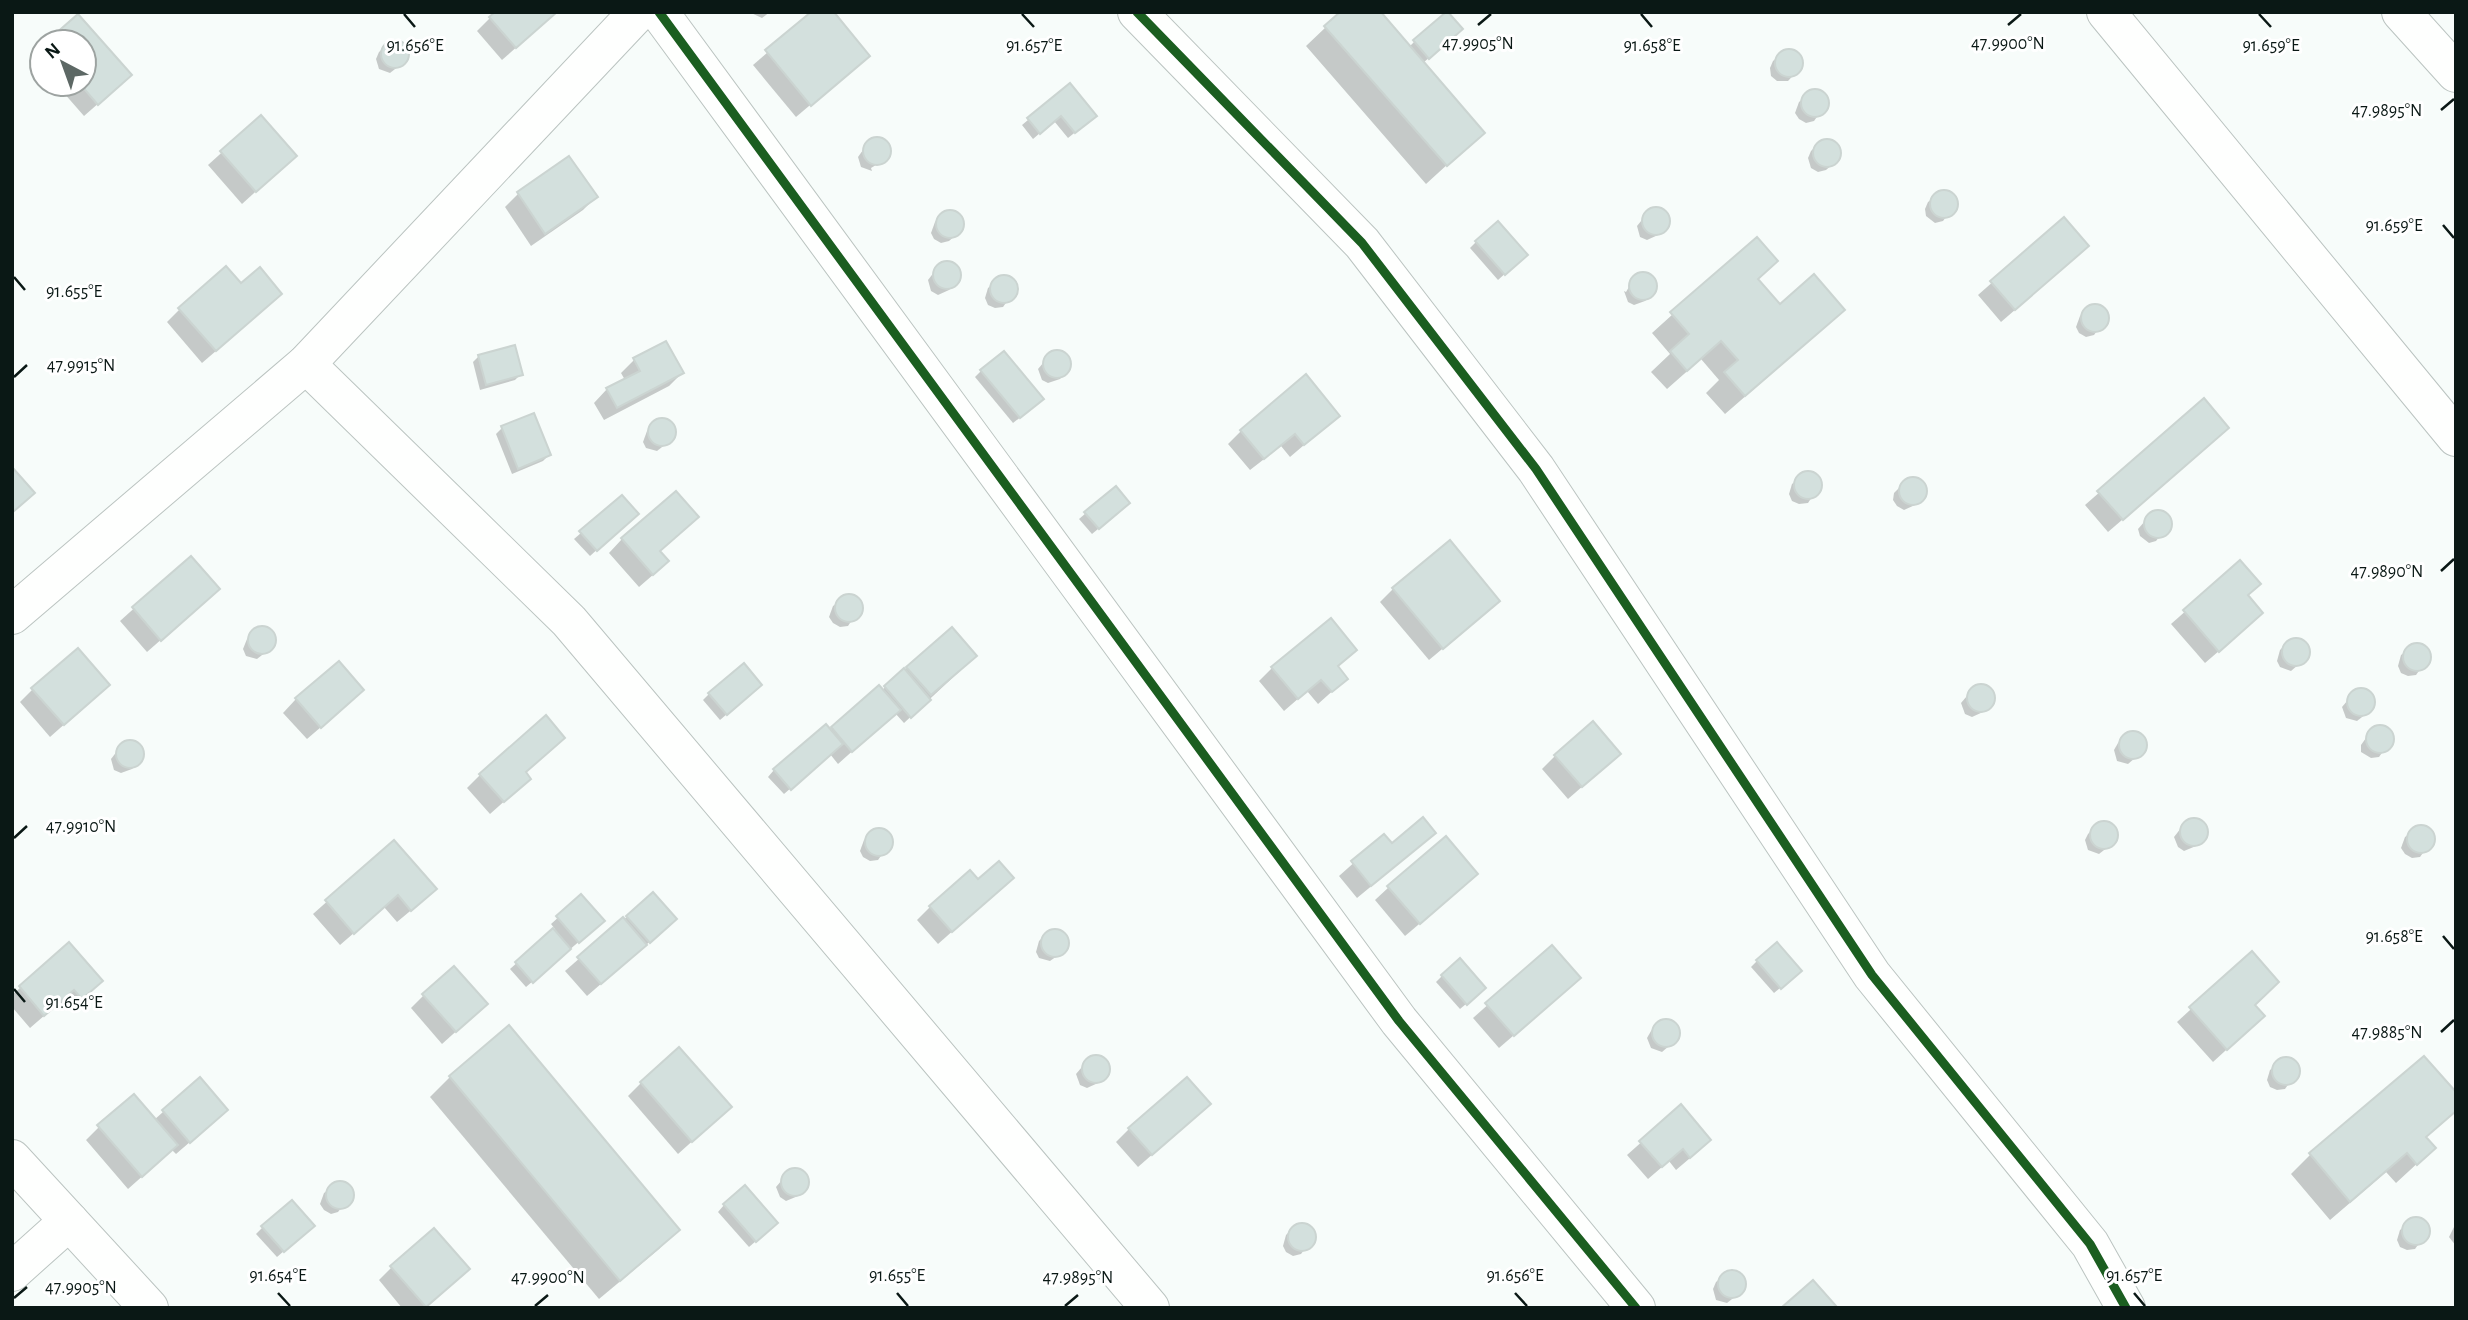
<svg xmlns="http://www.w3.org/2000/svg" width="2468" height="1320" font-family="'Alegreya Sans',sans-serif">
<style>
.shadow{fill:#0003}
.building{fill:#d3e0dd;stroke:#cbd4d1;stroke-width:2}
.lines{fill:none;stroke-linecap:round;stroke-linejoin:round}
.minor-casing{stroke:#bbc4c1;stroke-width:40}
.minor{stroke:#fefffe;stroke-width:38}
.cycleway-casing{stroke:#fff;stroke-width:13}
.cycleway{stroke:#1b5e20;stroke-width:9}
.ticks{fill:none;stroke:#0a1815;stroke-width:2.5}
.ticks-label{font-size:18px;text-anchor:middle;fill:#0a1815;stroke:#fff;stroke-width:6;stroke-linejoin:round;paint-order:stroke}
</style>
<rect width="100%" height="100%" fill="#f7fcfa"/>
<g class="shadow">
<polygon points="556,12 502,60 477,31 490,18"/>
<polygon points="749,12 770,12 762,18"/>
<polygon points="814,12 868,56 796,117 753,65"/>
<polygon points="77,16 116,88 84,116 56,84 84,84 84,42 49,42"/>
<polygon points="1326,27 1409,47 1414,42 1455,35 1423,63 1483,132 1426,184 1306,46"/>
<polygon points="398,42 405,46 407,54 404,62 390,73 379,69 376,59 379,52 386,46"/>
<polygon points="42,48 42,68 33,58"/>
<polygon points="1792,51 1799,55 1801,67 1788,81 1777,81 1771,76 1770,68 1773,61 1780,55"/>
<polygon points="1070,85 1088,122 1068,138 1054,121 1033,139 1022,125"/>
<polygon points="1813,91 1824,96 1827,103 1814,121 1806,123 1799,119 1795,113 1799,102"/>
<polygon points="261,117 295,156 242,204 208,165"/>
<polygon points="875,140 886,144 889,152 886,159 871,168 872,171 861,167 858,157 868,143"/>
<polygon points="1830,141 1836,145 1839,153 1833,164 1826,170 1818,172 1811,168 1808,158 1811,151 1818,144"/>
<polygon points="569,158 596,197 583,210 531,246 505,207 518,194"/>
<polygon points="1942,192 1954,197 1956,204 1943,221 1935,223 1926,216 1925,209 1928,202"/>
<polygon points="1659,209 1665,213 1668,221 1665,228 1658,235 1647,240 1640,237 1637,226 1650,210"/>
<polygon points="953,212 960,216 962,224 956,235 949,241 941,243 934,239 931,233 935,222 941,215"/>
<polygon points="2064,219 2074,259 2001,322 1978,295"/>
<polygon points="1756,239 1776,261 1756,281 1779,307 1823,329 1725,414 1706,393 1719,380 1701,359 1667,389 1651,372 1670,354 1652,333"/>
<polygon points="1476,242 1519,261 1498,280 1470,248"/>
<polygon points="945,263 956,268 959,275 956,283 949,290 938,295 931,291 928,280 938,267"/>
<polygon points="1642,274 1652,279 1655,286 1652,294 1645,301 1634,305 1628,302 1624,291 1626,292 1633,280"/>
<polygon points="1002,277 1013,282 1016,289 1003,307 995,308 988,305 985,298 988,288"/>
<polygon points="241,286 267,307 202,363 167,322 180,309"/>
<polygon points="2093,306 2104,310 2107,317 2094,335 2086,337 2079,333 2076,327 2080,316"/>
<polygon points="1056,352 1067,357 1069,364 1066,372 1060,379 1048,383 1042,380 1038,369 1049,356"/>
<polygon points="479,356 521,374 515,380 480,390 473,362"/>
<polygon points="634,360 682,373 669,386 604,420 594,403 607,389 625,380 621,373"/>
<polygon points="981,371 1036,405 1013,423 975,377"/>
<polygon points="2204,401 2214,441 2108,532 2085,505"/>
<polygon points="1338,416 1290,457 1281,446 1250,470 1228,444 1241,431"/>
<polygon points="664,421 671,425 674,432 671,440 657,451 646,448 643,442 647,431 653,424"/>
<polygon points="502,428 549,455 543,461 512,474 496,434"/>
<polygon points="1806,473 1818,478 1820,485 1808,503 1799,504 1792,501 1789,494 1792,484"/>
<polygon points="1907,480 1919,480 1925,491 1915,505 1904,510 1897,506 1893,500 1894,493"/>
<polygon points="1122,509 1092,534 1079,519 1086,513"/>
<polygon points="2160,512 2167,516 2170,524 2156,541 2149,543 2140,536 2138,529 2152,513"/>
<polygon points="697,517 659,552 654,574 639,587 609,553 622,539"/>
<polygon points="630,520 590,556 574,539 581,533"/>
<polygon points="190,558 204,602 147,652 120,621"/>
<polygon points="2240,563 2246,596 2248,626 2205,663 2171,624"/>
<polygon points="1393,589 1484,614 1429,660 1380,602"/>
<polygon points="847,596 858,601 860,608 848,626 840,627 833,623 829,617 833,606"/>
<polygon points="265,629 272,633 274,640 271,648 257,659 246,656 243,649 247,639 253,632"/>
<polygon points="952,629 962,669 904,723 895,713 838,764 830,754 784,794 768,777 774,770 830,731 879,688 881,691"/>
<polygon points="2299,640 2306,644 2308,652 2305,659 2291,671 2280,667 2277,661 2280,650 2287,643"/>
<polygon points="2415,645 2426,650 2429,657 2416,675 2408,676 2401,673 2398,666 2401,655"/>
<polygon points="1355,650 1336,668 1346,679 1318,704 1307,691 1284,711 1259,681 1272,668"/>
<polygon points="1979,686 1990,690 1993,698 1983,712 1972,717 1965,714 1961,703 1972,690"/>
<polygon points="33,689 94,698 50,737 20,702"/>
<polygon points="2360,690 2371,694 2373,702 2371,710 2357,721 2346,718 2342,707 2353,694"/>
<polygon points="754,691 720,720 703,700 709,694"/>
<polygon points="296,699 349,703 307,739 283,713"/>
<polygon points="2382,728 2389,732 2392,739 2379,757 2371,758 2361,752 2361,745 2371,731"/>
<polygon points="2136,733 2143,737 2145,745 2142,752 2128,764 2117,761 2114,750 2118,743 2127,734"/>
<polygon points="128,742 139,746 142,754 139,762 132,769 121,773 114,770 111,759 121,746"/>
<polygon points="1555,756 1606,766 1568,799 1542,769"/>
<polygon points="524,773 516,791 490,814 467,788 480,775"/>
<polygon points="2192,820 2203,824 2206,832 2203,839 2196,846 2184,851 2178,847 2174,837 2185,823"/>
<polygon points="2106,823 2113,827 2116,835 2113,843 2099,854 2088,850 2085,840 2088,834 2095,827"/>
<polygon points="2419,827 2430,832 2433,839 2420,857 2412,858 2405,854 2401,848 2405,837"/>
<polygon points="877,830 889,835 891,842 878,860 870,861 863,857 860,851 864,840"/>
<polygon points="1384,836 1392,846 1420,846 1357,898 1339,876"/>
<polygon points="394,842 421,902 397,922 384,907 340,945 313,914"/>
<polygon points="978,882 998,891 938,944 917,920 930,907"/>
<polygon points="1389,887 1463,887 1405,936 1375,900"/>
<polygon points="653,894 669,925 587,996 565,971"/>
<polygon points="581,897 596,927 526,987 510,969 555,929 551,924"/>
<polygon points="1058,931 1065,935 1067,943 1064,951 1050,961 1039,958 1036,952 1039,941 1046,934"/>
<polygon points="69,945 101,981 68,1011 60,1002 30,1028 12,1007 12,995"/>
<polygon points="1552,948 1565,991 1499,1048 1473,1018"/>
<polygon points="2252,953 2253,1005 2249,1029 2213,1062 2177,1022"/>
<polygon points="1757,961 1793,977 1774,993 1751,967"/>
<polygon points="1442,976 1478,994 1460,1009 1436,982"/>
<polygon points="424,995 472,1017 442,1044 411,1008"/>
<polygon points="1669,1021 1676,1025 1678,1033 1676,1040 1662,1052 1651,1048 1647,1038 1651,1031 1658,1024"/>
<polygon points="509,1028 678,1229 659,1249 599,1299 430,1097 450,1077"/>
<polygon points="1094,1057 1105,1061 1108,1069 1098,1083 1087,1088 1080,1085 1076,1074 1087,1061"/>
<polygon points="2424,1058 2456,1110 2425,1138 2434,1148 2396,1183 2386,1172 2330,1220 2291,1174 2310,1155"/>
<polygon points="2284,1059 2296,1064 2298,1071 2285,1089 2277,1090 2270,1087 2267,1080 2270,1070"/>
<polygon points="199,1080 212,1123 176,1154 172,1150 128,1189 86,1140 99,1127 154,1120"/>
<polygon points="641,1083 716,1120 678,1154 628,1096"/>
<polygon points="1681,1107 1696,1153 1676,1170 1669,1161 1648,1179 1627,1155"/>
<polygon points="1195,1117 1138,1167 1116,1142 1129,1129"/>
<polygon points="798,1170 805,1174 808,1182 798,1196 786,1201 780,1197 776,1187 787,1174"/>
<polygon points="338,1183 349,1188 352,1194 338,1212 331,1214 324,1210 320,1204 324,1193"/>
<polygon points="724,1205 770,1229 749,1247 718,1212"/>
<polygon points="2414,1219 2425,1224 2428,1231 2415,1249 2407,1250 2400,1247 2397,1240 2400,1230"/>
<polygon points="2456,1223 2456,1246 2449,1237"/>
<polygon points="1304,1225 1311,1229 1314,1237 1301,1254 1293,1256 1286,1252 1283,1246 1286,1235 1293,1228"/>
<polygon points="262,1228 306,1232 277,1257 256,1234"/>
<polygon points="392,1267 468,1269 426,1308 402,1308 379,1280"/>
<polygon points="1734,1272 1741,1277 1744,1284 1741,1292 1727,1303 1716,1300 1713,1289 1716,1282 1723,1276"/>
</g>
<g class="building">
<polygon points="495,12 557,12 516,48 489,17"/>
<polygon points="811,12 834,12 870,56 811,106 765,50"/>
<polygon points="1340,12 1381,12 1485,133 1447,166 1324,26"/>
<polygon points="1446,12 1448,12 1463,29 1429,59 1413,40"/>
<polygon points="78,14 132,75 98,105 80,84 84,84 84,42 46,42"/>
<circle cx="395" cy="54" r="14"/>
<circle cx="1789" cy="63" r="14"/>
<polygon points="1070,83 1097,116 1075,133 1061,116 1040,134 1027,118"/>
<circle cx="1815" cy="103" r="14"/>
<polygon points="261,115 297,156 256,192 220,151"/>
<circle cx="877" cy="151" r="14"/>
<circle cx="1827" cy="153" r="14"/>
<polygon points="569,156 598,197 545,234 517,192"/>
<circle cx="1944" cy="204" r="14"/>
<circle cx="1656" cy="221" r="14"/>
<circle cx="950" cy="224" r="14"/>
<polygon points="2064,217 2089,246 2015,310 1990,281"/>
<polygon points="1498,221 1528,255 1505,275 1475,241"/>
<polygon points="1757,237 1778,261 1758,279 1780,304 1814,274 1845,310 1745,396 1724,372 1738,360 1721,341 1687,371 1670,351 1689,334 1670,312"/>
<circle cx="947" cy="275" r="14"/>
<polygon points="226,266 241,283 260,267 282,294 216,351 178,308"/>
<circle cx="1643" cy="286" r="14"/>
<circle cx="1004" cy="289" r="14"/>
<circle cx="2095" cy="318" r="14"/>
<polygon points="666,341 684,373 617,408 606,388 640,371 633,358"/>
<polygon points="515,345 523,375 486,385 478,355"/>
<circle cx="1057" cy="364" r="14"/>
<polygon points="1004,351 1044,399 1020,418 980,370"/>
<polygon points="1306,374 1340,416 1304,445 1295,434 1264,459 1240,430"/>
<polygon points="2204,398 2229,428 2123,520 2097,491"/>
<polygon points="534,413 551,455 518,469 501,426"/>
<circle cx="662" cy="432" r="14"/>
<polygon points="12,467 35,493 13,512 12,511"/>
<circle cx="1808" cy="485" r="14"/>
<circle cx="1913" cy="491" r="14"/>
<polygon points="1116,486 1130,503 1099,529 1084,512"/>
<polygon points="676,491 699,517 660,551 669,561 653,575 621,538"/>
<polygon points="622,495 639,514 597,551 579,531"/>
<circle cx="2158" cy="524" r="14"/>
<polygon points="1450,540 1500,601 1443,649 1392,588"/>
<polygon points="191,556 220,589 161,641 132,607"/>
<polygon points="2240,560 2261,584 2248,595 2263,613 2219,652 2183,610"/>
<circle cx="849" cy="608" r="14"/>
<polygon points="1331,618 1357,650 1338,666 1348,679 1332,692 1321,680 1298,699 1271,667"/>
<circle cx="262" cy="640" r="14"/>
<polygon points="952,627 977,656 931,695 906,667"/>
<circle cx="2296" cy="652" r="14"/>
<circle cx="2417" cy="657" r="14"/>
<polygon points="78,648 110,685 64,725 31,688"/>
<polygon points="339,661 364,690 321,728 295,698"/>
<polygon points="744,663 762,685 727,715 708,693"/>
<polygon points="904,668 931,700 911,718 884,686"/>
<circle cx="1981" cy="698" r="14"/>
<polygon points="879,685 901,710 852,752 831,727"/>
<circle cx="2361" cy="702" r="14"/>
<polygon points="546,715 565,738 526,772 531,779 504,802 479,774"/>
<polygon points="1593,721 1621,754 1582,787 1554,755"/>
<polygon points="826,724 843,744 791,790 773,769"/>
<circle cx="2380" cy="739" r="14"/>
<circle cx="2133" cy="745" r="14"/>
<circle cx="130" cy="754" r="14"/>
<polygon points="1423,817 1436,833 1371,886 1351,861 1384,834 1392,843"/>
<circle cx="2194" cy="832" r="14"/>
<circle cx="2104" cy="835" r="14"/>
<circle cx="2421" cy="839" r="14"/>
<circle cx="879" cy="842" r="14"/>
<polygon points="1446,836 1478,874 1420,924 1387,886"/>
<polygon points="394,840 437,889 411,911 398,895 354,934 325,900"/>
<polygon points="999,861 1014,878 952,932 929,906 970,870 978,879"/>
<polygon points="653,892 677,919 650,943 626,916"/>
<polygon points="581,894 605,921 579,943 556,916"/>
<polygon points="623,917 647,945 601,984 577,957"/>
<polygon points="553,928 571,949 533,983 515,962"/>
<circle cx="1055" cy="943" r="14"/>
<polygon points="69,942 103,981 82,999 74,990 44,1016 19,986"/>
<polygon points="1777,942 1802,971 1781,989 1756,960"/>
<polygon points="1552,945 1581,978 1514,1036 1485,1003"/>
<polygon points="2252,951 2279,982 2255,1005 2265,1016 2227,1050 2189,1007"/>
<polygon points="1460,958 1486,988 1467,1005 1441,975"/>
<polygon points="454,966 488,1004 456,1032 422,994"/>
<circle cx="1666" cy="1033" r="14"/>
<polygon points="509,1025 680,1230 620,1281 449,1076"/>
<polygon points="679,1047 732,1107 692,1142 640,1082"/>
<circle cx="1096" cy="1069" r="14"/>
<polygon points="2424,1056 2456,1092 2456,1111 2426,1137 2436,1148 2417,1165 2407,1153 2350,1202 2309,1153"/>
<circle cx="2286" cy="1071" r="14"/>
<polygon points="200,1077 228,1110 190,1143 162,1110"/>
<polygon points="1187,1077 1211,1104 1152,1155 1128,1128"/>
<polygon points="134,1094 178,1145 142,1177 97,1125"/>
<polygon points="1681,1104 1711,1140 1690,1158 1683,1149 1662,1167 1639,1141"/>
<circle cx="795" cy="1182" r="14"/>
<circle cx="340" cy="1195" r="14"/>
<polygon points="745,1185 778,1223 756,1242 723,1204"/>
<polygon points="292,1200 315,1226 284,1252 261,1226"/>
<circle cx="2416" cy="1231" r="14"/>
<circle cx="1302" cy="1237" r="14"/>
<polygon points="434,1228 470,1269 426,1307 390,1266"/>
<circle cx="1732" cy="1284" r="14"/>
<polygon points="1813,1280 1837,1307 1781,1308"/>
</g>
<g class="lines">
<defs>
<g id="minor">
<polyline points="659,12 1399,1021 1636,1308"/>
<polyline points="1137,12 1362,243 1536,469 1872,975 2090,1244 2126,1308"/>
<polyline points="2106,12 2456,437"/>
<polyline points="2401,12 2456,73"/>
<polyline points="306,364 569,621 1150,1308"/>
<polyline points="12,615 306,364 638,12"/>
<polyline points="12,1159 149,1308"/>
<polyline points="12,1272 69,1221"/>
</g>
</defs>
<use href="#minor" class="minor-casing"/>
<use href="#minor" class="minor"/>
<defs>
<g id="cycleway">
<polyline points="659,12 1399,1021 1636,1308"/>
<polyline points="1137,12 1362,243 1536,469 1872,975 2090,1244 2126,1308"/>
</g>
</defs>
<use href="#cycleway" class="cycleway-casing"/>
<use href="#cycleway" class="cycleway"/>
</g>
<path class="ticks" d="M404,14L415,27M1022,14L1034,27M1641,14L1652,27M2259,14L2271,27M1478,25L1491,14M2008,25L2021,14M2441,110L2454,99M2443,225L2454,238M14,277L25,290M14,377L27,365M2441,571L2454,559M14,838L27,826M2443,936L2454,949M14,989L25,1002M2441,1032L2454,1020M278,1293L290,1306M897,1293L908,1306M1515,1293L1527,1306M2134,1293L2145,1306M14,1298L27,1287M535,1306L548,1295M1065,1306L1078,1295"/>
<g class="ticks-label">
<text x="1478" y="49">47.9905°N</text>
<text x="2008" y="49">47.9900°N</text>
<text x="2271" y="51">91.659°E</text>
<text x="415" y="51">91.656°E</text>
<text x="1034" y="51">91.657°E</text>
<text x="1652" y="51">91.658°E</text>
<text x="2387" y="116">47.9895°N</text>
<text x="2394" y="231">91.659°E</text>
<text x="74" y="297">91.655°E</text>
<text x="81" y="371">47.9915°N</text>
<text x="2387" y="577">47.9890°N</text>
<text x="81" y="832">47.9910°N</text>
<text x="2394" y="942">91.658°E</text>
<text x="74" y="1008">91.654°E</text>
<text x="2387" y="1038">47.9885°N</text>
<text x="278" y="1281">91.654°E</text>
<text x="897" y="1281">91.655°E</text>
<text x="1515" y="1281">91.656°E</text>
<text x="2134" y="1281">91.657°E</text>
<text x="548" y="1283">47.9900°N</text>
<text x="1078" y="1283">47.9895°N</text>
<text x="81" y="1293">47.9905°N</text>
</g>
<rect width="2468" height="1320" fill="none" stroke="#0a1815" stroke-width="28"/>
<g transform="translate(63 63) rotate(319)"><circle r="33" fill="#ffffff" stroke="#9da3a1" stroke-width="2"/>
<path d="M0-5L12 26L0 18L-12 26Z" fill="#5d6865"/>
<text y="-10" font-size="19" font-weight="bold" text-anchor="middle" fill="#0a1815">N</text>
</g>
</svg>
